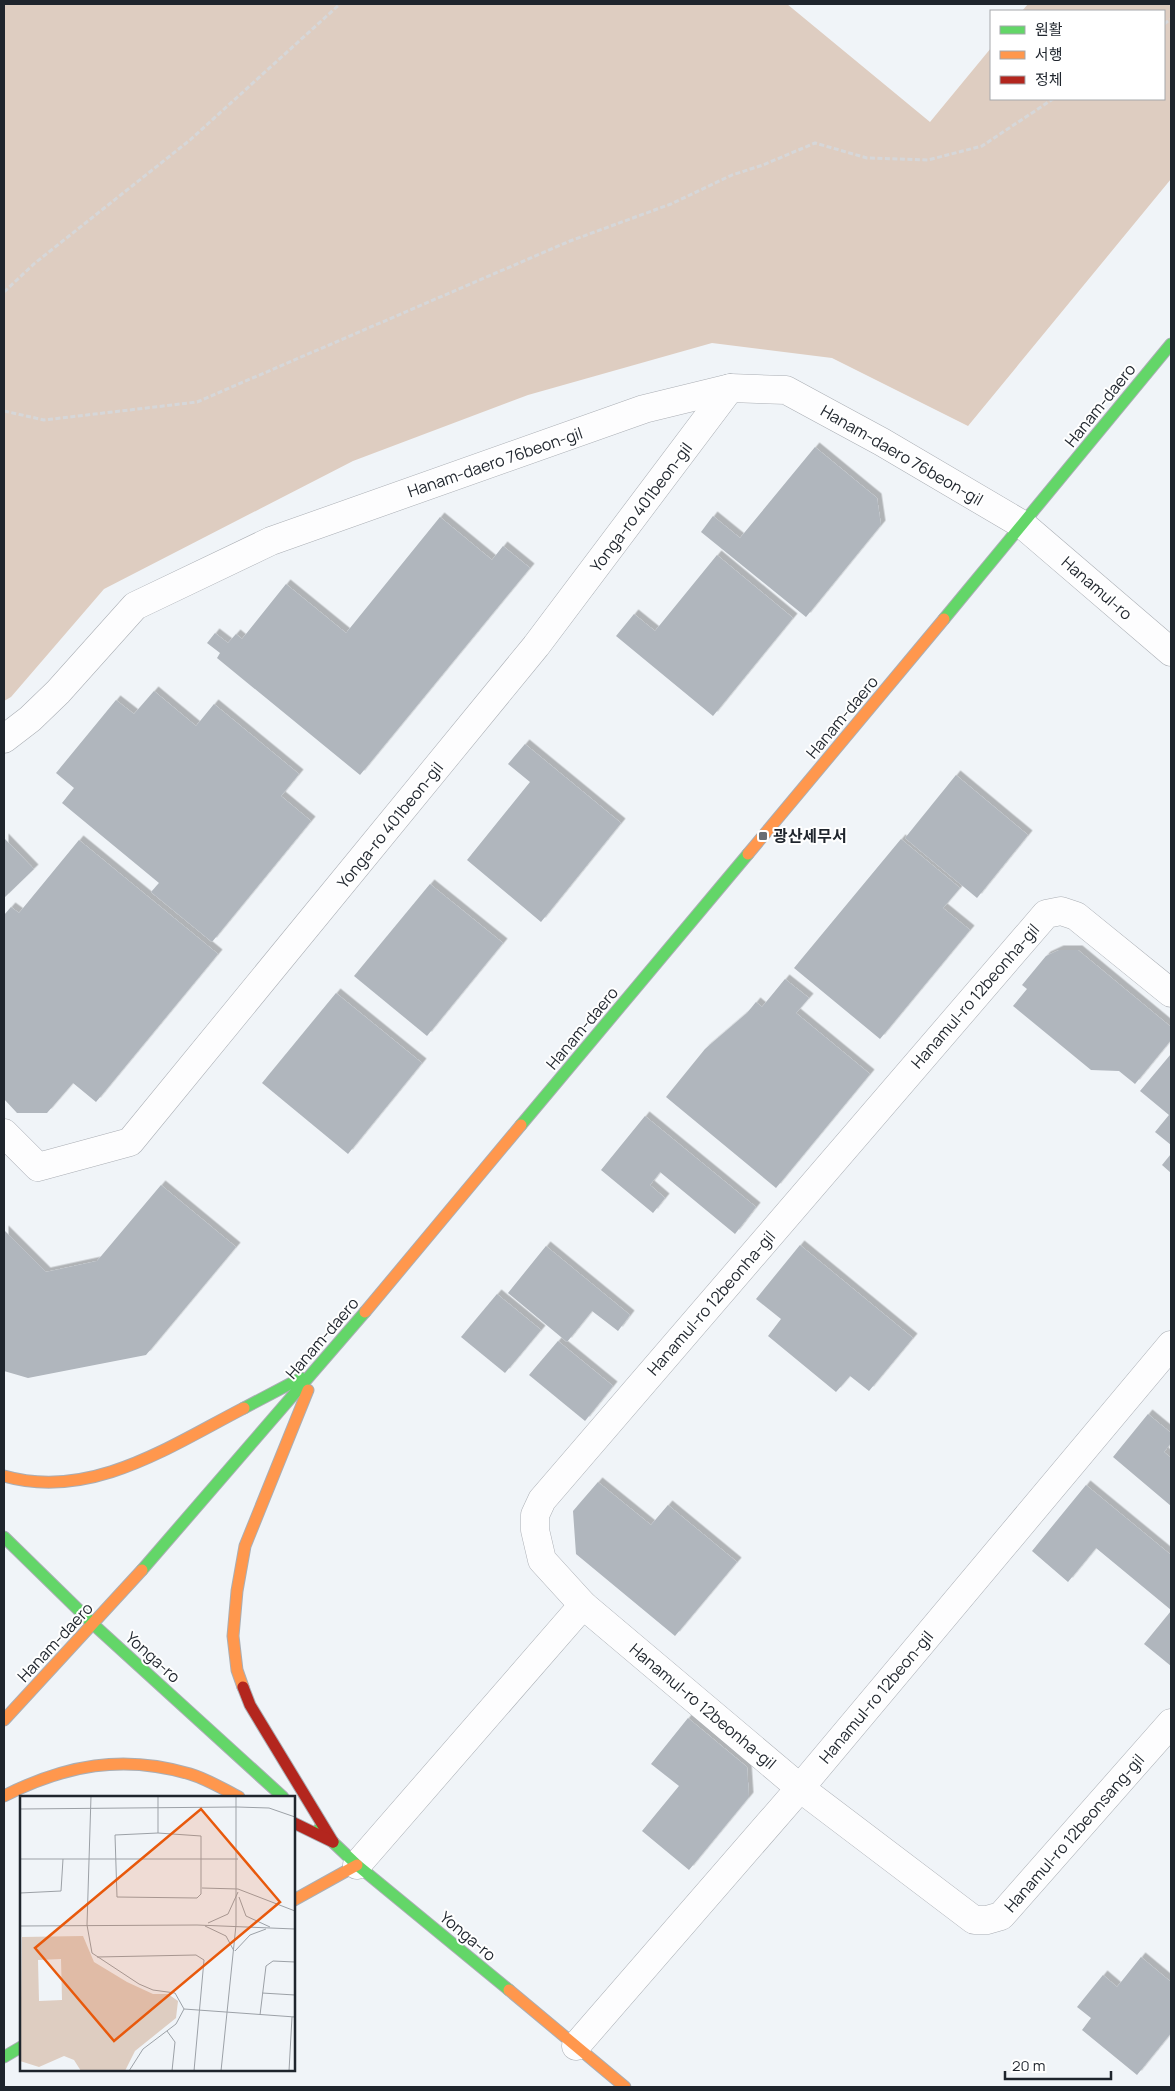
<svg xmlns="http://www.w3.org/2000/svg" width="1175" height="2091" font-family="Manrope,'Noto Sans KR',sans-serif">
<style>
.forest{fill:#decdc1}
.building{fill:#b0b6bd;filter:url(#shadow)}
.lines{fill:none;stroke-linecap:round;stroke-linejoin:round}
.street-casing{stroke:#aaaeb4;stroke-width:29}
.fast-casing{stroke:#aaaeb4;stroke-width:13}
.slow-casing{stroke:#aaaeb4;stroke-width:13}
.jam-casing{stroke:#aaaeb4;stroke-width:13}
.path{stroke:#d6d7d9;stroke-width:3;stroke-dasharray:5 2.5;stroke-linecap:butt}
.street{stroke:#fdfdfe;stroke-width:28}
.fast{stroke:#63d668;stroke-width:11}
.slow{stroke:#ff974d;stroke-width:11}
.jam{stroke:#b3261e;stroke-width:11}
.poi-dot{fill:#686d74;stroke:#fff;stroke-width:2}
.labels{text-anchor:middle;stroke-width:4;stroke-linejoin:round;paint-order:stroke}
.street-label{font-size:16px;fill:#1f252d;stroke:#fff}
.poi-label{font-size:16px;font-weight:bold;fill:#1f252d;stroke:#fff;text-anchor:start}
.inset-road{fill:none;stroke:#9ca1a7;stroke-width:1}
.view{fill:#e8590c;fill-opacity:0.15;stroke:#e8590c;stroke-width:2.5}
.inset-edge{fill:none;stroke:#1f252d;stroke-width:2.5}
</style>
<defs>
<filter id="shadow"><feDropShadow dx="4.5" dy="-4.5" stdDeviation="0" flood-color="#0004"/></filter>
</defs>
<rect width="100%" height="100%" fill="#f0f4f8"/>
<polygon class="forest" points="4,4 787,4 930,122 991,48 991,99 1164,99 1164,11 1022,11 1028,4 1171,4 1171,179 968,426 832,358 712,343 528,395 353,461 104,589 11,697 4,701"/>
<g class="building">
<polygon points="815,447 877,498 881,525 806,617 701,532 713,516 740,538"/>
<polygon points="440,517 492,560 503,546 530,568 360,775 217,658 220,653 207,643 215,633 228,643 236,634 242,639 286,584 346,633"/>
<polygon points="717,555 793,618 713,716 616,636 634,614 655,631"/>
<polygon points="154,691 196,726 214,704 299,774 281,796 311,821 212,942 151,892 159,883 62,803 74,788 56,773 116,700 134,714"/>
<polygon points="525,744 621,823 541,922 467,860 530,782 508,764"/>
<polygon points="956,775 1028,835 977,898 905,838"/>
<polygon points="4,838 34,869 4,898"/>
<polygon points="901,839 960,888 943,908 970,930 880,1039 794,968"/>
<polygon points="79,840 218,954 96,1102 73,1083 47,1113 17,1113 4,1099 4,915 11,907 19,913"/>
<polygon points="430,884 503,943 427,1036 354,976"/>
<polygon points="1059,950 1078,950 1171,1027 1171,1040 1135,1084 1119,1071 1091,1070 1013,1006 1027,989 1022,985 1046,956"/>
<polygon points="785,979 809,998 796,1013 870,1074 776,1188 666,1097 705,1049 747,1013 756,1002 762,1007"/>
<polygon points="336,993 422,1063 348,1154 262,1083"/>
<polygon points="1171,1054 1171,1145 1155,1132 1169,1115 1140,1091"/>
<polygon points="645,1116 756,1207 735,1234 660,1172 650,1185 665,1198 653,1213 601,1170"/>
<polygon points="1171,1154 1171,1173 1162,1165"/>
<polygon points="161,1185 236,1247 146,1355 28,1378 4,1371 4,1230 46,1272 97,1261"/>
<polygon points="800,1245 913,1338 869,1391 850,1376 836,1392 768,1336 781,1319 756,1299"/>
<polygon points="546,1246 630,1315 618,1331 592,1311 567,1342 508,1293"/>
<polygon points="497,1294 541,1330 505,1373 461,1337"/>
<polygon points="558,1341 613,1386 585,1421 529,1375"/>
<polygon points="1148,1414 1171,1433 1171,1443 1164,1452 1171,1458 1171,1506 1113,1457"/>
<polygon points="598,1482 651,1525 668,1505 737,1562 675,1636 576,1554 573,1511"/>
<polygon points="1086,1485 1171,1555 1171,1610 1096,1548 1068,1582 1032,1551"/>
<polygon points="1171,1611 1171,1666 1144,1644"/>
<polygon points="688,1718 747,1767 749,1797 689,1870 642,1831 679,1786 651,1764"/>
<polygon points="1141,1957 1171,1982 1171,2033 1137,2075 1082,2030 1091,2018 1077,2007 1103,1975 1117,1987"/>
</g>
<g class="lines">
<defs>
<g id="street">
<polyline points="4,739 30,719 58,692 135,606 271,541 644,409 730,388 786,390 882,442 1023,525 1171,652"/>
<polyline points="1171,993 1076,916 1061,911 1046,914 542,1500 535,1515 535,1530 542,1560 583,1605 800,1788 974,1920 987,1920 1001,1916 1171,1723"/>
<polyline points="4,1133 38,1167 130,1142 536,646 730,388"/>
<polyline points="357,1865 583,1605"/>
<polyline points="576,2046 800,1788 1171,1345"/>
</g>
<g id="fast">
<polyline points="944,619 1171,344"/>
<polyline points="521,1125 748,854"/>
<polyline points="244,1408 301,1378"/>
<polyline points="4,1537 94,1625 283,1797"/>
<polyline points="142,1570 365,1312"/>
<polyline points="319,1829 357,1865 509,1990"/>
<polyline points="4,2057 21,2047"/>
</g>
<g id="slow">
<polyline points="748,854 944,619"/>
<polyline points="365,1312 521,1125"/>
<path d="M4,1476C91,1501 170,1446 244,1408"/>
<polyline points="243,1687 237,1670 233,1636 237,1591 245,1546 308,1390"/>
<polyline points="4,1720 142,1570"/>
<path d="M4,1796C65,1765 123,1754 190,1774C207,1779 223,1789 239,1797"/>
<polyline points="294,1900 357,1865"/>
<polyline points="509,1990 625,2087"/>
</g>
<g id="jam">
<polyline points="243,1687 250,1705 333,1842"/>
<polyline points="294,1823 333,1842"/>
</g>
</defs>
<use href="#street" class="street-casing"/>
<use href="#fast" class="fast-casing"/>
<use href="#slow" class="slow-casing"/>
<use href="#jam" class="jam-casing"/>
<g class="path">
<polyline points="1164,24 1171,19"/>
<polyline points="4,292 35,263 190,140 340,4"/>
<polyline points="4,411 44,420 197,402 570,241 671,204 732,175 763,165 815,143 867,158 928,160 982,146 1053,99"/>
</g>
<use href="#street" class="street"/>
<use href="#fast" class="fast"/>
<use href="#slow" class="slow"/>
<use href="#jam" class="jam"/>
</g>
<rect class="poi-dot" x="758" y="831" width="10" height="10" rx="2.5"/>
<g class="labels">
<g class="street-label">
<text transform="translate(1100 405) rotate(-51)" y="6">Hanam-daero</text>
<text transform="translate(902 455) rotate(30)" y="6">Hanam-daero 76beon-gil</text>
<text transform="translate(495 462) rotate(-19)" y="6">Hanam-daero 76beon-gil</text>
<text transform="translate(641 507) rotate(-53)" y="6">Yonga-ro 401beon-gil</text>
<text transform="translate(1097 588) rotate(41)" y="6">Hanamul-ro</text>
<text transform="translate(842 717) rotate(-50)" y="6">Hanam-daero</text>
<text transform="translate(390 825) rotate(-51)" y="6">Yonga-ro 401beon-gil</text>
<text transform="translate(975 996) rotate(-49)" y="6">Hanamul-ro 12beonha-gil</text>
<text transform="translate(582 1028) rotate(-50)" y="6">Hanam-daero</text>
<text transform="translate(711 1303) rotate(-49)" y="6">Hanamul-ro 12beonha-gil</text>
<text transform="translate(322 1338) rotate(-49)" y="6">Hanam-daero</text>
<text transform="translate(55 1642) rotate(-47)" y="6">Hanam-daero</text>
<text transform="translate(153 1657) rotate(42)" y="6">Yonga-ro</text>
<text transform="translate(876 1697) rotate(-50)" y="6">Hanamul-ro 12beon-gil</text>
<text transform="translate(703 1706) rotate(40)" y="6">Hanamul-ro 12beonha-gil</text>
<text transform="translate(1074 1833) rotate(-49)" y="6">Hanamul-ro 12beonsang-gil</text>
<text transform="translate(468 1936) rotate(40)" y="6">Yonga-ro</text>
</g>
<g class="poi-label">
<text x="773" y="842">광산세무서</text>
</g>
</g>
<g transform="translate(20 1796)">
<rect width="275" height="275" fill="#f0f4f8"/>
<path d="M63,140L74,166L107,186L133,198H148L158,205L156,222L115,255L105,275H61L54,264L44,260L19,271L0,265L2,141ZM41,163L42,204L19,205L18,164Z" fill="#decdc1" fill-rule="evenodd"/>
<path class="inset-road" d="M71,0L67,129L72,157L119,188L133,194L155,197L164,213L156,228L123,253L109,275M138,0V37M216,0V129M217,11L249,12L275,21M0,13L217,11M138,37L181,40V98L177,102L97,101L95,39ZM0,63H218M182,92L218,93M218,93L275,115M0,97L41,95L43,63M219,101L226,120L250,131M188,127L208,118L218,96M0,130L177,129L275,133M185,130L206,140L214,155M215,155L230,139L246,133M77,161L176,159L184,164L174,275M242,197L275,199M164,213L275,221M240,219L246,170L253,165L275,166M147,235L155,246L152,275M201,275L216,129M269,275L272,221"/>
<path class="view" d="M181,13L260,106L94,245L15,152Z"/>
<rect width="275" height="275" class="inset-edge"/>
</g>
<rect width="1175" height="2091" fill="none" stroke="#1f252d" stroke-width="10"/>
<rect x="990" y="10" width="175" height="90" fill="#ffffff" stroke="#a5a8ab"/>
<rect x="1000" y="26" width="25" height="8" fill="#63d668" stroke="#a5a8ab"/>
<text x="1035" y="35" font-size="15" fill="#1f252d">원활</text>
<rect x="1000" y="51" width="25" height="8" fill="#ff974d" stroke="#a5a8ab"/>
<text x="1035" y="60" font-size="15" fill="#1f252d">서행</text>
<rect x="1000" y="76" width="25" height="8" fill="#b3261e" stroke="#a5a8ab"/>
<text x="1035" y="85" font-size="15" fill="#1f252d">정체</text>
<path d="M1005 2071v8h106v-8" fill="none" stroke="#1f252d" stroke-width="2.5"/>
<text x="1012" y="2071" font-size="15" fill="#1f252d" stroke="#ffffff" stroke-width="4" paint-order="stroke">20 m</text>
</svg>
